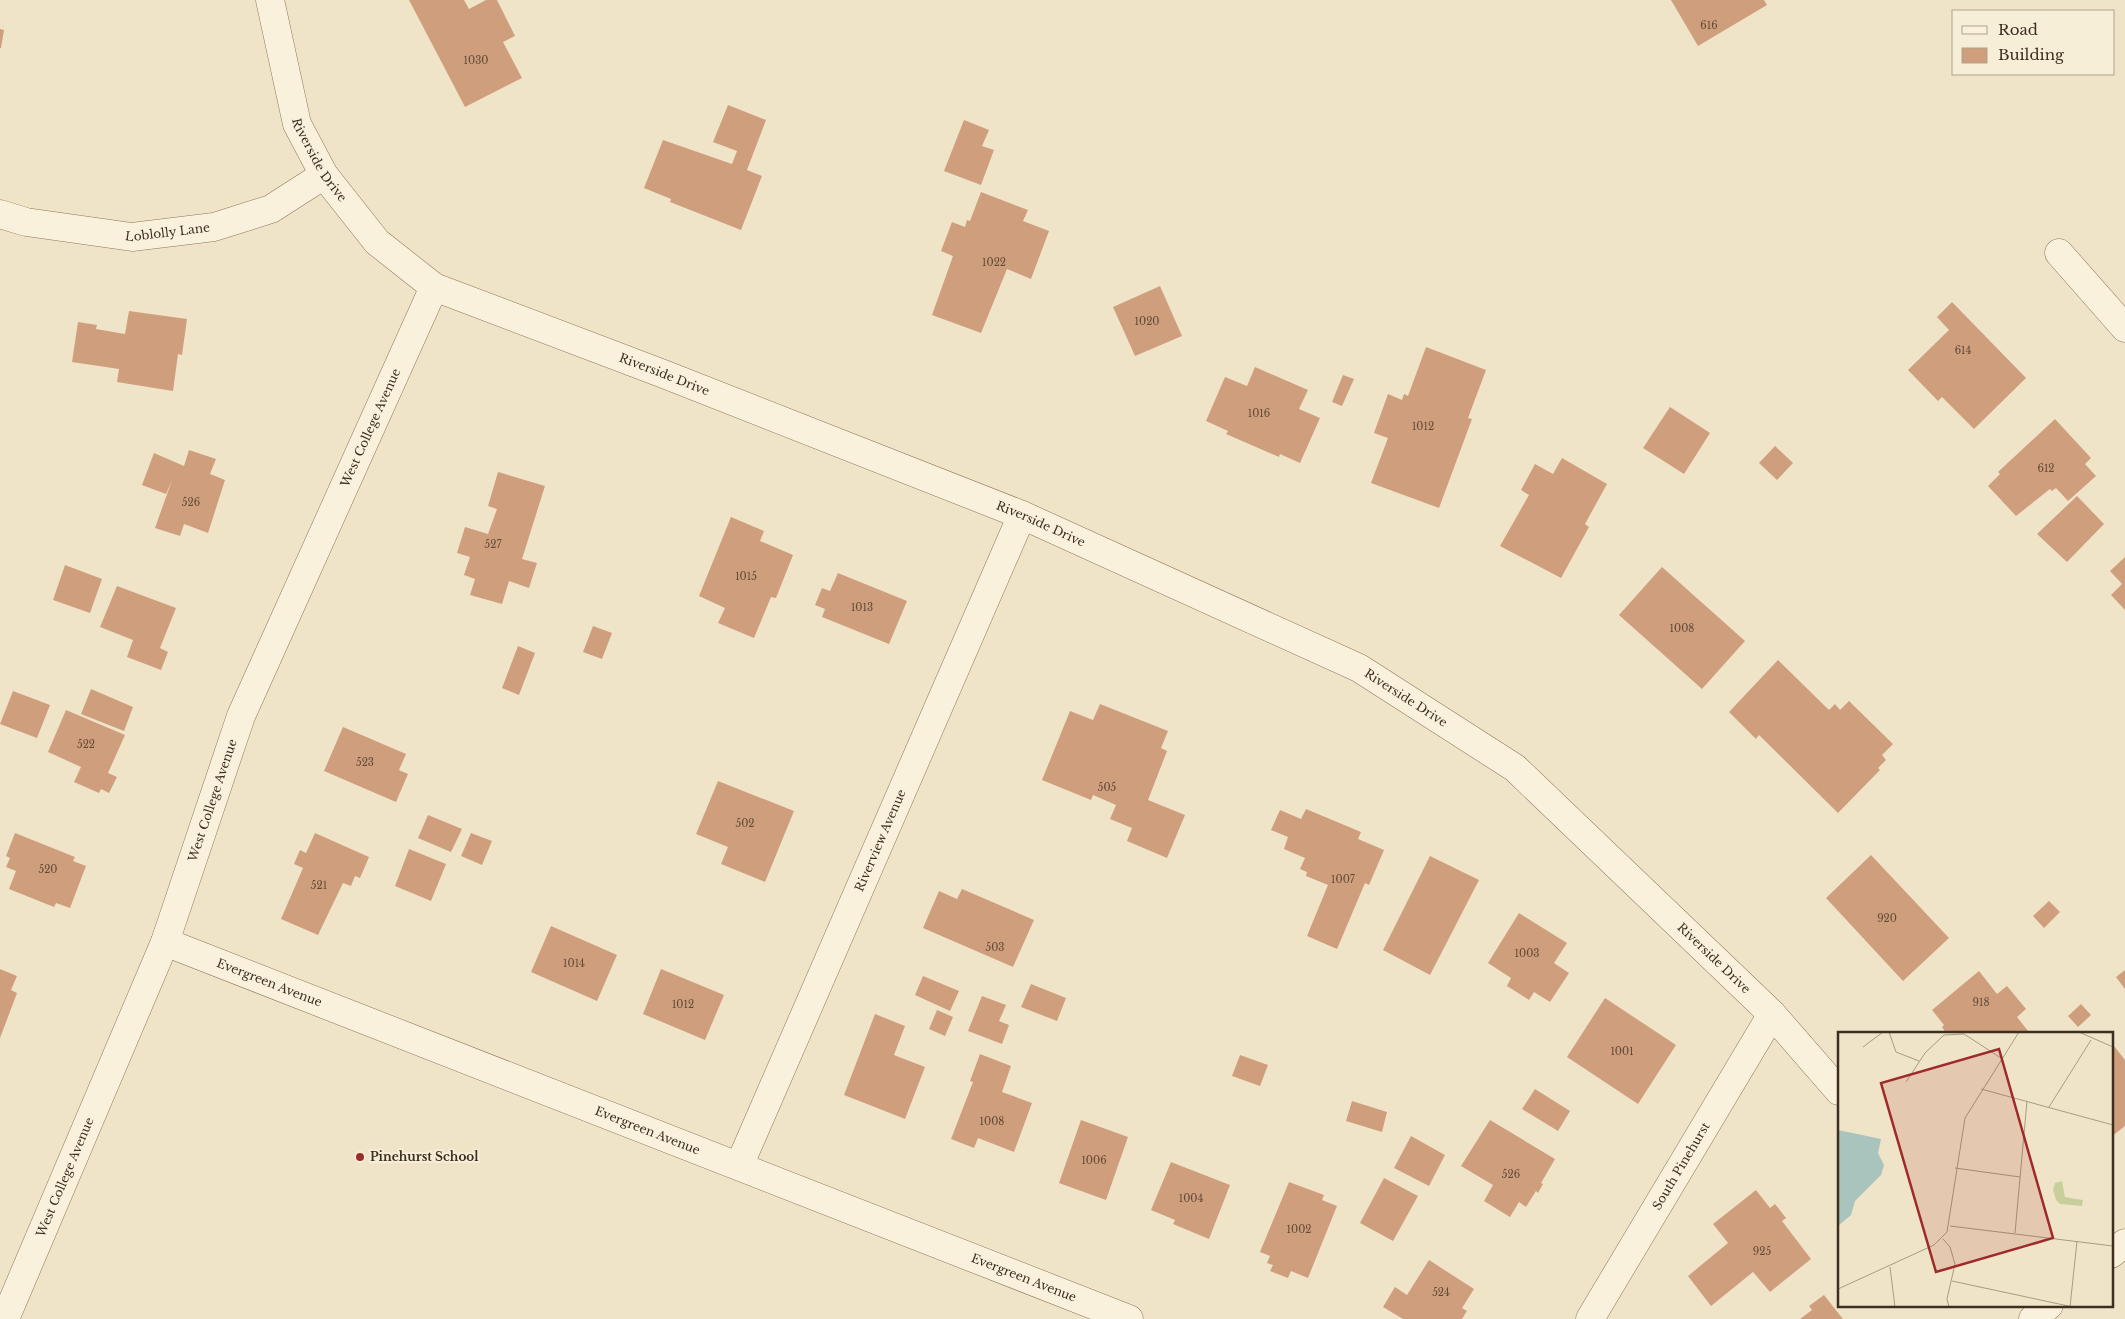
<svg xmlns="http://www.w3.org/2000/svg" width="2125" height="1319" font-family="'Libre Baskerville',serif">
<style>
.building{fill:#cf9f7d}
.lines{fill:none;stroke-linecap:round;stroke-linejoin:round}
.minor-casing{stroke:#8d765c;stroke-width:29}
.minor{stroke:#faf1dc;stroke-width:28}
.poi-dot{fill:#9e2a2b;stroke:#f7eed8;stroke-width:2}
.labels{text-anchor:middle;stroke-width:4;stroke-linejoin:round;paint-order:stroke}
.number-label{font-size:10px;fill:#624a37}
.street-label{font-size:12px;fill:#3d2e20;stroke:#f7eed8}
.poi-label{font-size:12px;font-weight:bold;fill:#3d2e20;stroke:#f7eed8;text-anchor:start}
.inset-road{fill:none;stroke:#a89b85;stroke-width:1}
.view{fill:#9e2a2b;fill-opacity:0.15;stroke:#9e2a2b;stroke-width:2.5}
.inset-edge{fill:none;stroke:#3d2e20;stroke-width:2.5}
</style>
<rect width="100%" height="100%" fill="#f0e4c8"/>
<g class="building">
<polygon points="409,0 464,0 469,9 486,0 497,0 515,36 503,42 522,78 465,107"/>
<polygon points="1671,0 1764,0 1767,5 1698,46"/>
<polygon points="0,29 4,30 1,48 0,48"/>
<polygon points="728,105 766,120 747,170 762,176 741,230 670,202 671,199 644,188 663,140 732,164 737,151 713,142"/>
<polygon points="964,120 989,130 982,146 994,150 981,185 944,171"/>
<polygon points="981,192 1028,210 1023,221 1049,231 1031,279 1007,269 981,333 932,315 953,256 941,251 952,222 965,227 967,220 970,221"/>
<polygon points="1160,286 1182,336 1135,356 1113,307"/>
<polygon points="1952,302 2026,378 1974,429 1942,397 1938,401 1908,370 1949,330 1937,317"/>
<polygon points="129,311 187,319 182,355 178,354 173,391 117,382 119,369 72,362 78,322 97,325 96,329 125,334"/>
<polygon points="1426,347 1486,370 1468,418 1472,419 1439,508 1371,483 1388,438 1374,433 1388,394 1402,400 1404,394 1408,396"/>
<polygon points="1255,367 1308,390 1299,409 1320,418 1300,463 1280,454 1279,457 1226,434 1228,431 1206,421 1225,377 1247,386"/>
<polygon points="1343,375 1354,379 1342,406 1332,402"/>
<polygon points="1670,407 1710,433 1684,474 1643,448"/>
<polygon points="2055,419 2091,458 2085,464 2096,476 2068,501 2056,488 2052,491 2050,489 2016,516 1988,486 2000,474 1998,472"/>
<polygon points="1775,446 1793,463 1777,480 1759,463"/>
<polygon points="189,450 216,459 210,474 225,480 208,533 184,524 180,536 155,528 172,480 166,494 142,485 154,453 184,466"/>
<polygon points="1562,458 1607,484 1585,524 1589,527 1561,578 1500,546 1529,495 1521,490 1535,464 1553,474"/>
<polygon points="498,472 545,486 522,559 537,563 529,588 509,581 502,604 470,595 475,579 464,575 470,557 457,553 465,527 488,534 497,509 488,506"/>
<polygon points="2077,496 2104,524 2067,562 2037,534"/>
<polygon points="731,517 764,531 760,541 793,555 776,598 771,597 754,638 718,623 725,608 699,596"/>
<polygon points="2125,557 2125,610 2111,595 2122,584 2110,571"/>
<polygon points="65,565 102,579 90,613 53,600"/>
<polygon points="1662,567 1745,641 1702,689 1619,615"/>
<polygon points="838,573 907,601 889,644 822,617 825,609 815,605 822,588 830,591"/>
<polygon points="117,586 176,608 160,648 168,652 161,670 127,657 133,640 100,627"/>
<polygon points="593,626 612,633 602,659 583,652"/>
<polygon points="518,646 535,653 519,695 502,688"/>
<polygon points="1778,660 1829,710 1835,704 1840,710 1849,701 1893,744 1882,755 1886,760 1878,768 1880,770 1838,813 1759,735 1756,739 1729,712"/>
<polygon points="91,689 133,707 124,731 81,714"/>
<polygon points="13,691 50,705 37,738 0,724"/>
<polygon points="1100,704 1168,731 1161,748 1167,751 1148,800 1185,815 1167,858 1127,841 1132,828 1110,819 1116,805 1093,795 1091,800 1042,780 1070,711 1093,720"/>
<polygon points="66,710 125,735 108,773 117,777 109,793 101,789 99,793 74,782 81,767 48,752"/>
<polygon points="343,727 406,754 399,770 408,774 396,802 324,771"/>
<polygon points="718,781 794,811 765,882 721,864 728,847 696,834"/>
<polygon points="1306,809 1361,832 1358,839 1384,850 1369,885 1365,883 1337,949 1307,936 1328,885 1306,876 1307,872 1300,869 1305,858 1284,849 1288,837 1271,830 1280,810 1301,819"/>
<polygon points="428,815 462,829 451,852 418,838"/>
<polygon points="15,833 75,857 73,861 86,866 70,908 56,903 54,907 9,889 16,871 6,867 10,858 6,856"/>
<polygon points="315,833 369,857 360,878 355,876 351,886 343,883 318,935 281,919 303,868 294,864 300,850 306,853"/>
<polygon points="471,833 492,841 482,865 461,856"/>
<polygon points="409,849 446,864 431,901 395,886"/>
<polygon points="1871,855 1949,938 1903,981 1826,898"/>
<polygon points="1430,856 1479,880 1430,975 1383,950"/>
<polygon points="962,889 1034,920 1013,967 923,928 939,891 957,899"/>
<polygon points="2049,901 2060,912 2044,928 2033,916"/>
<polygon points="1519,913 1567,943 1554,963 1569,973 1550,1002 1534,992 1529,1000 1507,986 1511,978 1488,963"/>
<polygon points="551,926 617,955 597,1001 531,972"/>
<polygon points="0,969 17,976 11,990 17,993 0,1038"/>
<polygon points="661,969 724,995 705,1040 643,1014"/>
<polygon points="2125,970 2125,989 2116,977"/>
<polygon points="1979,971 1997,994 2007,986 2026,1009 2017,1017 2028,1031 2026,1033 1946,1033 1942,1027 1944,1025 1932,1010"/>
<polygon points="923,976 959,991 950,1011 915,995"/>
<polygon points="1031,984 1066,998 1057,1021 1021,1007"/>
<polygon points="982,996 1006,1005 999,1021 1009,1025 1002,1044 968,1031"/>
<polygon points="1605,998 1676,1045 1638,1104 1567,1057"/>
<polygon points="2081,1004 2091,1015 2078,1027 2068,1016"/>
<polygon points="937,1010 953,1017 945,1036 929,1029"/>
<polygon points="875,1014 905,1026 894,1055 925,1067 905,1119 844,1095"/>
<polygon points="2114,1046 2125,1060 2125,1126 2111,1137 2111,1049"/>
<polygon points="980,1054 1011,1066 1002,1092 1032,1103 1014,1152 978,1138 974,1148 951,1139 973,1082 970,1081"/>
<polygon points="1240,1055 1268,1065 1260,1086 1232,1076"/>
<polygon points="1535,1089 1570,1111 1558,1131 1522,1109"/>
<polygon points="1352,1101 1387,1112 1382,1132 1346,1121"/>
<polygon points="1081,1120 1128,1137 1106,1200 1059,1183"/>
<polygon points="1490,1120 1555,1159 1541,1183 1543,1184 1538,1193 1536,1191 1526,1207 1519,1202 1510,1217 1484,1201 1493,1185 1461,1166"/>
<polygon points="1411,1136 1445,1155 1429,1186 1394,1168"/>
<polygon points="1171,1162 1230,1185 1209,1239 1173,1224 1175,1220 1151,1210"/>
<polygon points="1384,1178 1418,1196 1393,1241 1360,1223"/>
<polygon points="1289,1182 1324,1195 1322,1200 1337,1206 1308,1278 1291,1271 1288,1278 1270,1271 1273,1265 1267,1263 1270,1256 1260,1252"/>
<polygon points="1756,1190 1770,1208 1775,1204 1786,1218 1782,1221 1811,1259 1770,1292 1753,1272 1711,1306 1688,1276 1728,1243 1713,1224"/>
<polygon points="1429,1260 1474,1289 1462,1308 1467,1311 1462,1319 1403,1319 1383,1307 1395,1287 1407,1295"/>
<polygon points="1824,1295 1843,1319 1800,1319 1812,1310 1809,1306"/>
</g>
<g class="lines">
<defs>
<g id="minor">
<path id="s1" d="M270,0L297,124L324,175L377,242L434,287L661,373L1022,515L1359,668L1515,768L1772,1014L1839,1091"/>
<path id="s2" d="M0,214L26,222L132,237L214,227L271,209L324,175"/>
<polyline points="2059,253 2125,328"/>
<path id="s3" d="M165,942L1129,1319"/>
<path id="s4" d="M739,1166L1022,515"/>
<polyline points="2111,1254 2125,1243"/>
<path id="s5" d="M5,1319L165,942L241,716L434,287"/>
<path id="s6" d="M1590,1319L1772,1014"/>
<polyline points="2033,1319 2049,1305"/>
</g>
</defs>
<use href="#minor" class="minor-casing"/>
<use href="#minor" class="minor"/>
</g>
<circle class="poi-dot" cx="360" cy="1157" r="5"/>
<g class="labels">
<g class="number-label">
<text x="1709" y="29">616</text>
<text x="476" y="64">1030</text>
<text x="994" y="266">1022</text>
<text x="1147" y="325">1020</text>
<text x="1963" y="354">614</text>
<text x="1259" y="417">1016</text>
<text x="1423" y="430">1012</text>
<text x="2046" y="472">612</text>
<text x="191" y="506">526</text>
<text x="493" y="548">527</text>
<text x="746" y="580">1015</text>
<text x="862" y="611">1013</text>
<text x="1682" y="632">1008</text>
<text x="86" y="748">522</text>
<text x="365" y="766">523</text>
<text x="1107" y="791">505</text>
<text x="745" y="827">502</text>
<text x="48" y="873">520</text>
<text x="1343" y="883">1007</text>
<text x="319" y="889">521</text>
<text x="1887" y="922">920</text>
<text x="995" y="951">503</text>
<text x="1527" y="957">1003</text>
<text x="574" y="967">1014</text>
<text x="1981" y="1006">918</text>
<text x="683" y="1008">1012</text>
<text x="1622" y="1055">1001</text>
<text x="992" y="1125">1008</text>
<text x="1094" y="1164">1006</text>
<text x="1511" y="1178">526</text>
<text x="1191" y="1202">1004</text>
<text x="1299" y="1233">1002</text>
<text x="1762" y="1255">925</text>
<text x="1441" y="1296">524</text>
</g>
<g class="street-label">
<text dy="4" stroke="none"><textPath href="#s1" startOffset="169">Riverside Drive</textPath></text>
<text dy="4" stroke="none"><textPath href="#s2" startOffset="170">Loblolly Lane</textPath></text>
<text dy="4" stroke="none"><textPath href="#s1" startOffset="589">Riverside Drive</textPath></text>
<text dy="4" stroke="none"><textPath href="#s5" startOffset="964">West College Avenue</textPath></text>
<text dy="4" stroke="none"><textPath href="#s1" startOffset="994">Riverside Drive</textPath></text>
<text dy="4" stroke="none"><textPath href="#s1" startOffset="1399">Riverside Drive</textPath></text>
<text dy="4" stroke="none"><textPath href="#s5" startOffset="559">West College Avenue</textPath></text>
<text dy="4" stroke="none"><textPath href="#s4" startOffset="355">Riverview Avenue</textPath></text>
<text dy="4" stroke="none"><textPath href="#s1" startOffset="1804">Riverside Drive</textPath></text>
<text dy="4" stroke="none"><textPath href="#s3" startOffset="112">Evergreen Avenue</textPath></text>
<text dy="4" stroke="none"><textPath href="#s3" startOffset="518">Evergreen Avenue</textPath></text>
<text dy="4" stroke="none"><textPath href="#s6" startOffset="178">South Pinehurst</textPath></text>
<text dy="4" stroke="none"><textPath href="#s5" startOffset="154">West College Avenue</textPath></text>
<text dy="4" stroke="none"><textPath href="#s3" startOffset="922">Evergreen Avenue</textPath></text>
</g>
<g class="poi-label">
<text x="370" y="1161">Pinehurst School</text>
</g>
</g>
<g transform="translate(1838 1032)">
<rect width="275" height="275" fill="#f0e4c8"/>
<path d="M224,149L227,165L245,168L244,174L222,172L218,168L215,158L217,151Z" fill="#c9cf9b"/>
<path d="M0,98L43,107L40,121L46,133L43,143L17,169L13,183L0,194Z" fill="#a9c4bc"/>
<path class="inset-road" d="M51,0L58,20L81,29M241,0L275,15M25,15L45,0M68,50L87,21L106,3L126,2L163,26M143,57L275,93M211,75L253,8M117,136L182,145M112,194L275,214M177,201L189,69M105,207L112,215L117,232L109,267L111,275M52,235L57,275M114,249L235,275M0,257L96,213L109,200L127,86L181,0M232,275L239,209"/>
<path class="view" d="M161,17L215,206L98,240L43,51Z"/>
<rect width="275" height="275" class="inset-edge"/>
</g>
<rect x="1952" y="10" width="162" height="65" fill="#f7eed8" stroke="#ada18e"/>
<rect x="1962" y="26" width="25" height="8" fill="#faf1dc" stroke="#ada18e"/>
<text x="1998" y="35" font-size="15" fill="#3d2e20">Road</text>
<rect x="1962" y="48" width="25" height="15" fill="#cf9f7d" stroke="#ada18e"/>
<text x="1998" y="60" font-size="15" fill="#3d2e20">Building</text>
</svg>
